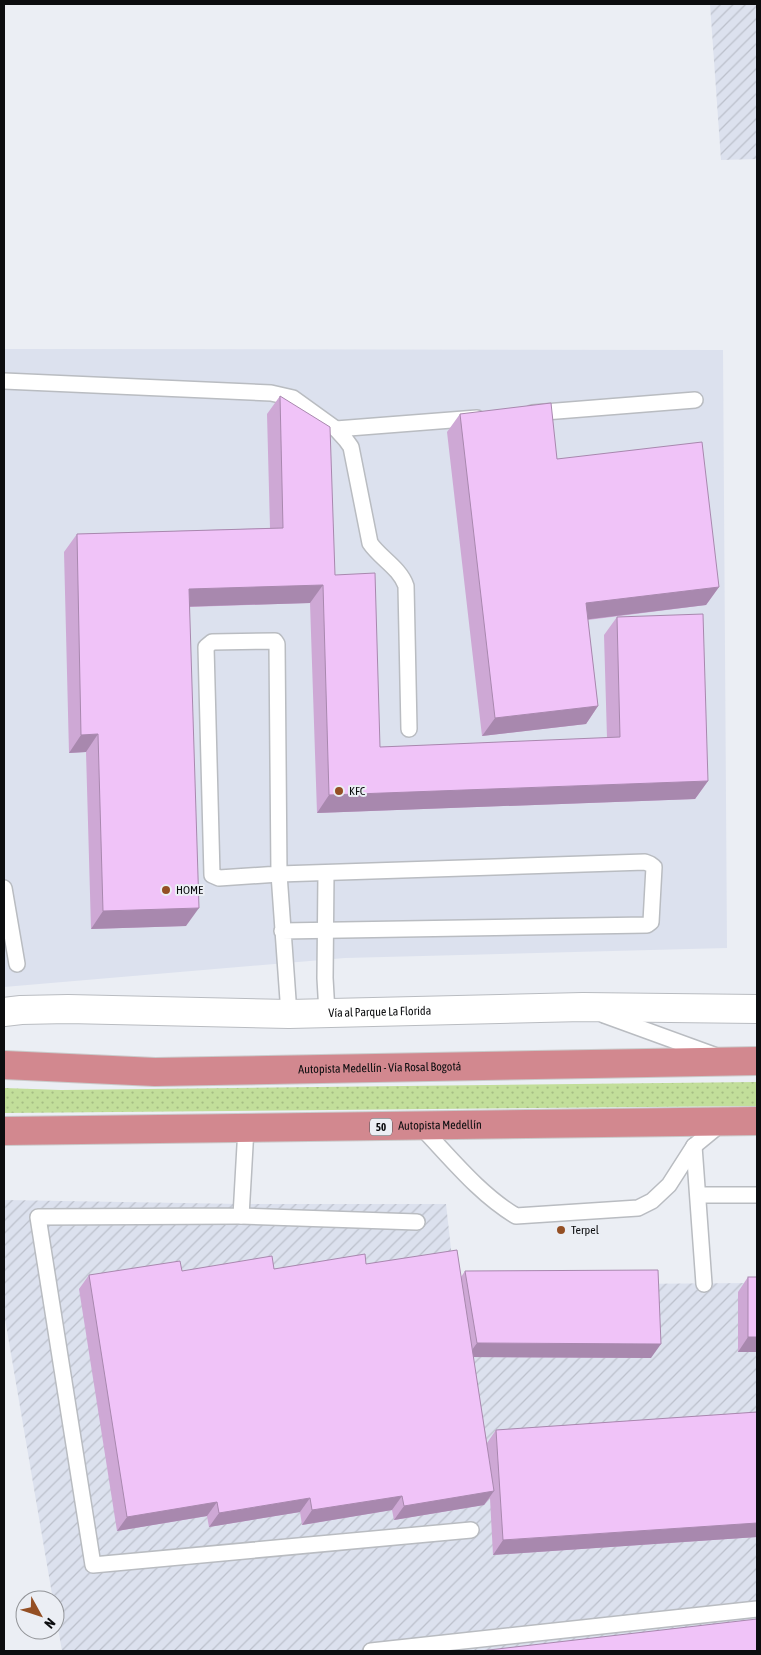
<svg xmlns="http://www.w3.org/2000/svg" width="761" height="1655" font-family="'Asap Condensed',sans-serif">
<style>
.built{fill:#dce1ee}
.industrial{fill:url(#industrial-furrows)}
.grass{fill:url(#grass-dots)}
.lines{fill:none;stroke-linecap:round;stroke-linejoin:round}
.service-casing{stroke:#b9bcc1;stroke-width:18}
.minor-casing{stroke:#b9bcc1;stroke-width:30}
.trunk-casing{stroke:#cacaca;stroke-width:30}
.service{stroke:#fff;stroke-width:15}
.minor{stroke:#fff;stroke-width:28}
.trunk{stroke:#d2888f;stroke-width:28}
.wall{fill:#cea8d5}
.shaded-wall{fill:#a888ae}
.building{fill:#f0c3f8;stroke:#a888ae}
.poi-dot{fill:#944f24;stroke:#ebeef4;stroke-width:2}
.labels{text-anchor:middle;stroke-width:4;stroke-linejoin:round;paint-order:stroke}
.shield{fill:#ebeef4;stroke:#4f5054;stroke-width:1}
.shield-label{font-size:11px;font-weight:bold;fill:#0c0d0f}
.poi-label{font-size:12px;fill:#0c0d0f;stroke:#ebeef4;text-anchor:start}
.street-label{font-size:12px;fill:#0c0d0f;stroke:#ebeef4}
</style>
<defs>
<pattern id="industrial-furrows" width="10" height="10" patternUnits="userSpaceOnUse" patternTransform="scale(1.25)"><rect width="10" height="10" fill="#dce1ee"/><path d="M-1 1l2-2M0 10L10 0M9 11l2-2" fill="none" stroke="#bcc0cb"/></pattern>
<pattern id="grass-dots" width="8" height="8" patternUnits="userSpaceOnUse" patternTransform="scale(1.25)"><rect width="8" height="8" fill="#c2de9a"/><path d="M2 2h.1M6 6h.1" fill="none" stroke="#a6bd84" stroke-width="1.8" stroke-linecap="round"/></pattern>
</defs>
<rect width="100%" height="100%" fill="#ebeef4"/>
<polygon class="built" points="4,349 723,350 727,948 345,958 4,987"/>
<g class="industrial">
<polygon points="710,4 757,4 757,159 721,160"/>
<polygon points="4,1200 241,1204 446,1204 455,1285 757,1283 757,1651 62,1651 55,1611 55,1600 53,1600 4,1313"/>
</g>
<polygon class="grass" points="757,1082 757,1106 4,1113 4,1088 61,1090"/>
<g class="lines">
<defs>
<g id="service">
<path d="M4,381L271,393L293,398L336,429L346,440L351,447L370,543C380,558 400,568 406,586L409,729"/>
<polyline points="532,413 695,400"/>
<polyline points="336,429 477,418"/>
<polygon points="275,641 277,644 279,874 219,878 212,875 206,647 212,642"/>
<polyline points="326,873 325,978 327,1013"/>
<polyline points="4,888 17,964"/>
<polyline points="282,931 647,925 651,922 654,867 650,864 645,862 279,874 289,1014"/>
<polyline points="604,1015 714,1055"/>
<path d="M420,1126C450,1157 479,1194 516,1216L638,1208L652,1201L669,1185L694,1146L722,1123"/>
<polyline points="246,1128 241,1216 38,1217 93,1565 471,1530"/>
<polyline points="694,1146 704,1284"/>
<polyline points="699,1195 757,1195"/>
<polyline points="241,1216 417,1222"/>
<polyline points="371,1651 757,1609"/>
</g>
<g id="minor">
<path id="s1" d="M4,1012L21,1010L68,1009L289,1014L583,1007L757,1009"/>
</g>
<g id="trunk">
<path id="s2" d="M4,1065L155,1072L757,1061"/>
<path id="s3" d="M4,1131L757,1121"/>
</g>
</defs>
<use href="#service" class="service-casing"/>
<use href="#minor" class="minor-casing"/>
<use href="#trunk" class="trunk-casing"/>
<use href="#service" class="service"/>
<use href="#minor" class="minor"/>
<use href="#trunk" class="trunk"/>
</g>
<g class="wall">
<polygon points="280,396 335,575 380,747 607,738 604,635 617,617 708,781 695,799 317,813 310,603 190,607 186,926 91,929 86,752 69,753 64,552 77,534 270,528 267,414"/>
<polygon points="460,414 557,459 719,587 706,605 588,620 598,706 586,724 482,736 447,432"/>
<polygon points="366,1264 461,1277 465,1271 651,1358 473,1357 487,1443 496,1430 757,1412 757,1537 493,1555 490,1498 484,1505 394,1520 392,1510 302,1525 300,1512 209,1527 207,1516 117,1531 79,1289 89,1275 182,1271 274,1269"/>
<polygon points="748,1277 757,1277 757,1352 738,1352 738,1292"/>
</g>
<g class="shaded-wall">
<polygon points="323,585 310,603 177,607 189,589"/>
<polygon points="719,587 706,605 574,621 586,603"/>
<polygon points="598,706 586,724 482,736 495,718"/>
<polygon points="98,734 86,752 69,753 81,735"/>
<polygon points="708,781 695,799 317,813 329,795"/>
<polygon points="199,908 186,926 91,929 103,911"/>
<polygon points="748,1337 757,1337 757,1352 738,1352"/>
<polygon points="477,1343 661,1344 651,1358 467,1357"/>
<polygon points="494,1491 484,1505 394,1520 404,1506"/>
<polygon points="402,1496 392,1510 302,1525 312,1510"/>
<polygon points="310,1498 300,1512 209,1527 219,1513"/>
<polygon points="217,1502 207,1516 117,1531 127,1517"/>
<polygon points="757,1523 757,1537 493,1555 503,1540"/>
</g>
<g class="building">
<polygon points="280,396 330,427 335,575 375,573 380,747 620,737 617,617 703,614 708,781 329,795 323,585 189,589 199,908 103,911 98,734 81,735 77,534 283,528"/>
<polygon points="551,403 557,459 702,442 719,587 586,603 598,706 495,718 460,414"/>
<polygon points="457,1250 494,1491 404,1506 402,1496 312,1510 310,1498 219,1513 217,1502 127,1517 89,1275 180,1261 182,1271 272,1256 274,1269 365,1254 366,1264"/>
<polygon points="658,1270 661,1344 477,1343 465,1271"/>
<rect x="748" y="1277" width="9" height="60"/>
<polygon points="757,1412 757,1523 503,1540 496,1430"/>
<polygon points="757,1619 757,1651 480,1651"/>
</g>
<g class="poi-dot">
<circle cx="339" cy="791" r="5"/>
<circle cx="166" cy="890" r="5"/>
<circle cx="561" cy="1230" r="5"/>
</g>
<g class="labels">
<rect class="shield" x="370" y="1118.5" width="22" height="17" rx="4"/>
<g class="shield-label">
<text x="381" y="1131">50</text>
</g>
<g class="poi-label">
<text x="349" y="795">KFC</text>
<text x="176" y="894">HOME</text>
<text x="571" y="1234">Terpel</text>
</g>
<g class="street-label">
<text dy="4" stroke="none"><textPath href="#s1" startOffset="376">Vía al Parque La Florida</textPath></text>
<text dy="4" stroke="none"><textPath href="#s2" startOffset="376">Autopista Medellín - Vía Rosal Bogotá</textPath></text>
<text dy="4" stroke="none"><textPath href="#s3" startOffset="436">Autopista Medellín</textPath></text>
</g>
</g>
<rect width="761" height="1655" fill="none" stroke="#0c0d0f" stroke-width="10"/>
<g transform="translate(40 1615) rotate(130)"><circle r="24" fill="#ebeef4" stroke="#929498"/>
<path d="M0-4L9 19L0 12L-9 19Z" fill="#944f24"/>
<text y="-8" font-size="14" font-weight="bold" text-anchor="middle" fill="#0c0d0f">N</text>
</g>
</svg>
